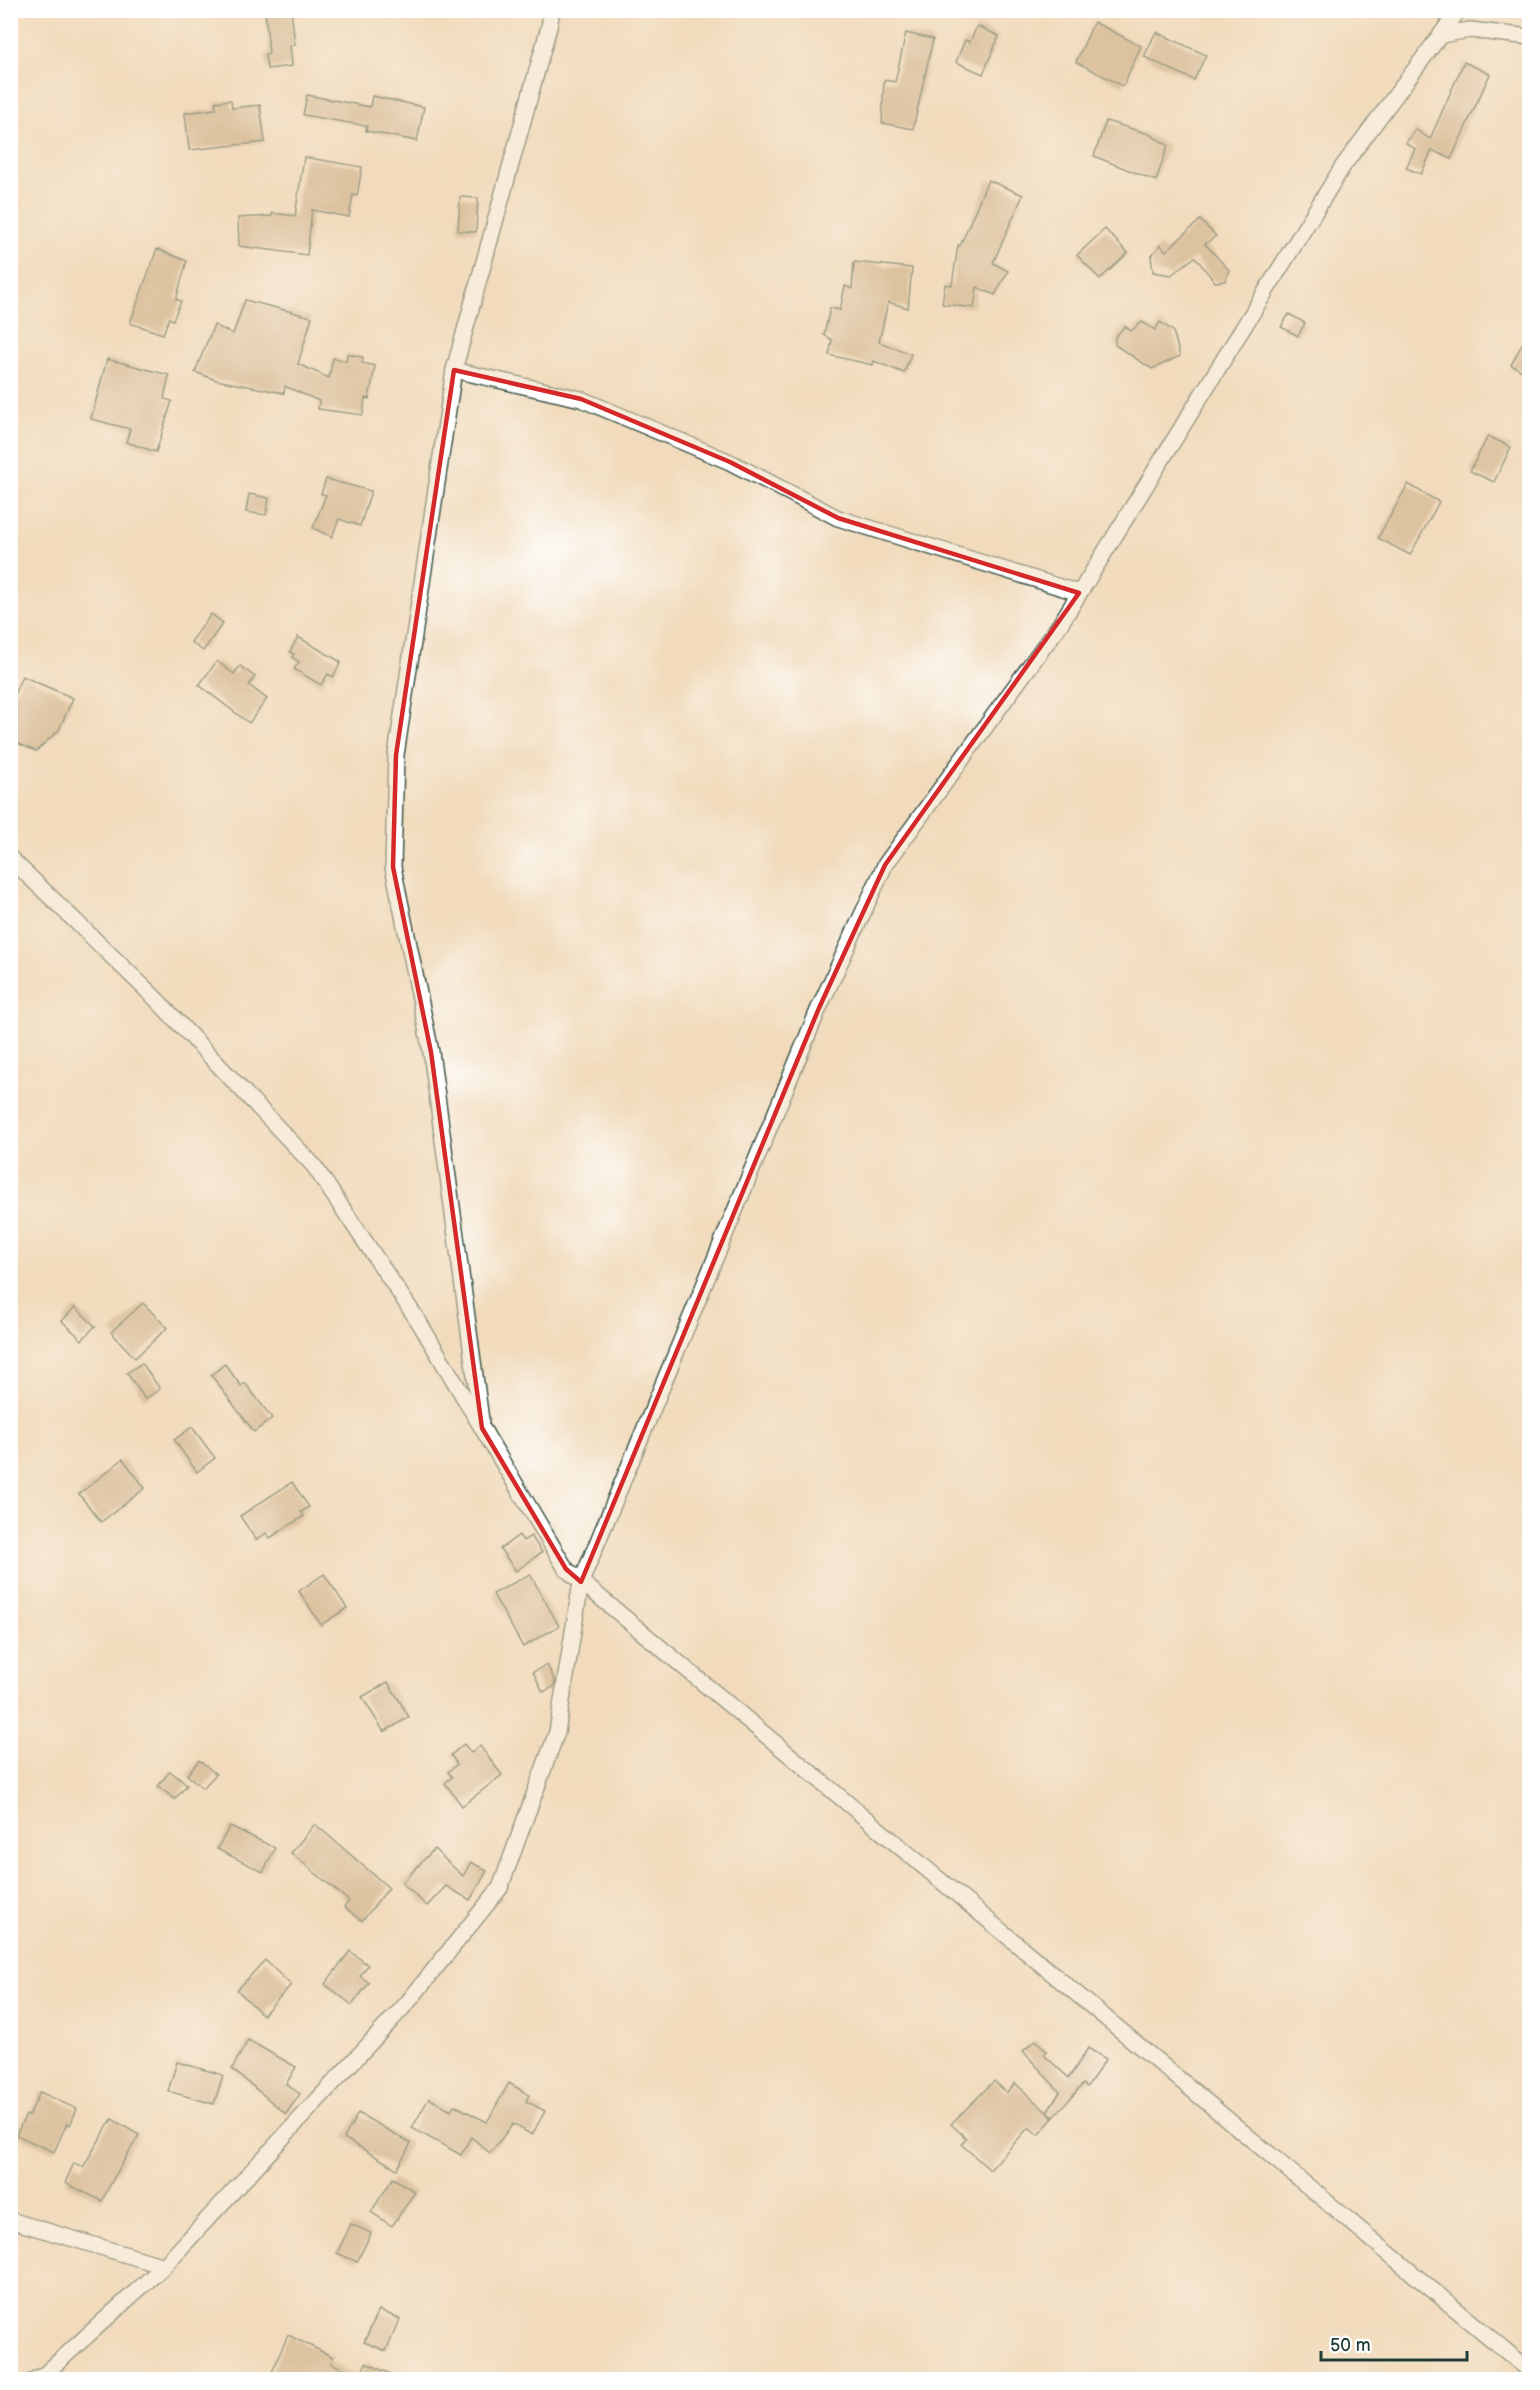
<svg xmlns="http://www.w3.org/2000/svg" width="1540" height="2390" font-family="'Balsamiq Sans',sans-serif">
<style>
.building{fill:#c3a47c}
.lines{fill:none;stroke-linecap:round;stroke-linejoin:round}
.minor-casing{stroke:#3e5548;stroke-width:18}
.minor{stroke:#fff;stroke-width:15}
.marked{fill:none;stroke:#d62828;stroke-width:4.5;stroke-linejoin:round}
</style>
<rect width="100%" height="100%" fill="#fff"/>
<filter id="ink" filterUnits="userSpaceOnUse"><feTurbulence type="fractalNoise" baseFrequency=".0167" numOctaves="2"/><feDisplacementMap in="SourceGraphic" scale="12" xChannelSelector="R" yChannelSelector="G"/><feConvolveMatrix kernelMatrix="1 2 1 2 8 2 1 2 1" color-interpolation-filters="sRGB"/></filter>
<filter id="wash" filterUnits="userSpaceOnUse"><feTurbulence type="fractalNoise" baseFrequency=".008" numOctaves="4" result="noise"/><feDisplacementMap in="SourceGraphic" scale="24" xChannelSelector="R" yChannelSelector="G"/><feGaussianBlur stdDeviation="1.35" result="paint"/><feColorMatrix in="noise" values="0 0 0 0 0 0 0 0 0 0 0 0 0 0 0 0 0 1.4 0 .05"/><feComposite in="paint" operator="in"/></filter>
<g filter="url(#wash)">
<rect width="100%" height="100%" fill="#f1dbbc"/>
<g id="blocks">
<g class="building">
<polygon points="265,10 291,10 295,45 290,45 292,66 267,69 265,54 269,53"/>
<polygon points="1094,22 1141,46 1123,86 1076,62"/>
<polygon points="977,26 999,36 983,74 956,62 965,40 970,42"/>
<polygon points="1156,32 1206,55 1194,80 1144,57"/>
<polygon points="906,33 933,39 913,129 882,123 884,80 895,82"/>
<polygon points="1464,62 1490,74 1451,159 1432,150 1421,174 1406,168 1415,149 1406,143 1415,129 1430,139"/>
<polygon points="307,95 370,107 372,96 424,107 417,141 366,131 367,126 303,115"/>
<polygon points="231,100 232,108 260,105 265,142 189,150 185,113 216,109 215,102"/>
<polygon points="1106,121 1149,134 1168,145 1156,181 1094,156"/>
<polygon points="304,157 362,167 357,196 353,195 349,217 312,210 307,255 239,246 238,218 272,216 272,213 295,216"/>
<polygon points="988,180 1023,195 993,263 1008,271 995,295 977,287 974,308 942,304 945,284 952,285 958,245 960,246"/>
<polygon points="460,197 478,198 476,232 458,231"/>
<polygon points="1200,220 1216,236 1205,244 1229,270 1225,281 1215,282 1195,257 1171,275 1153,272 1151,256 1160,245 1166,251"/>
<polygon points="1105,229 1128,253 1100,279 1077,255"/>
<polygon points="157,249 187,261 176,299 181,301 173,320 169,318 163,334 130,323"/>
<polygon points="854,262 912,268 908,308 888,302 879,342 911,354 904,373 874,361 873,365 829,355 832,340 824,335 830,308 840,310 845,286 852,289"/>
<polygon points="245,300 312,317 298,364 329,378 333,358 346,361 347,354 363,357 362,363 375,366 369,399 365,398 363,415 318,409 319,401 285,386 284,393 216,380 195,372 214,325 233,334"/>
<polygon points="1289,314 1305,323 1298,336 1281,327"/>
<polygon points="1142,322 1155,330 1160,322 1173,331 1180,356 1152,369 1115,345 1115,337 1125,326 1131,331"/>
<polygon points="1530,329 1530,375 1511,365"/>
<polygon points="107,359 169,375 164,399 172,401 156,452 126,442 130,429 91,419"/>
<polygon points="1488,436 1511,447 1494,482 1470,471"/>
<polygon points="326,479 371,491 360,526 339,519 332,537 313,528 326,495 321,494"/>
<polygon points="1408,484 1439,502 1410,555 1378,538"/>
<polygon points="249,494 269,498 266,515 246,512"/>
<polygon points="211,614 223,623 203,651 191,642"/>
<polygon points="298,637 341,662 333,677 328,674 321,685 294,669 299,662 292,657 294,654 290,652"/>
<polygon points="217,661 234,674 240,666 255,677 249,685 267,699 249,723 199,685"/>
<polygon points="22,676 73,698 59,730 36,751 10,740 10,704"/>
<polygon points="143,1303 167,1328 135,1358 111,1332"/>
<polygon points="75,1307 95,1326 82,1340 62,1321"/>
<polygon points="142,1363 160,1389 145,1399 127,1373"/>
<polygon points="225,1364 241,1386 245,1383 272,1418 254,1432 211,1375"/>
<polygon points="192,1427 215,1458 197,1472 174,1440"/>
<polygon points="123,1459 145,1488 101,1522 79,1494"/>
<polygon points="292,1482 309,1507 301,1512 304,1516 270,1538 266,1533 256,1540 240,1516"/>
<polygon points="519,1535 523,1541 531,1536 542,1552 516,1571 500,1549"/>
<polygon points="324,1574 347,1608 321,1625 299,1591"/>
<polygon points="530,1574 559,1626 523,1647 493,1594"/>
<polygon points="547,1665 555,1681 554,1687 543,1692 533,1672"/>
<polygon points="388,1682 409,1717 384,1732 362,1697"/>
<polygon points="464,1744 471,1753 480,1746 502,1775 462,1806 445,1783 452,1777 448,1772 457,1764 451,1755"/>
<polygon points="199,1760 216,1774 203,1788 187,1775"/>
<polygon points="170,1771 187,1785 175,1799 158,1786"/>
<polygon points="315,1824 389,1888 362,1921 344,1907 349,1901 291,1853"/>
<polygon points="230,1826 275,1848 263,1872 217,1849"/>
<polygon points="434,1849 463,1876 471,1862 487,1871 470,1900 446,1886 427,1906 402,1883"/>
<polygon points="350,1951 368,1965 360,1976 369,1983 352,2005 325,1984"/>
<polygon points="265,1960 291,1985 263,2015 237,1990"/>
<polygon points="248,2040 296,2067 286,2084 300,2094 286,2114 232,2069"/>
<polygon points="1036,2040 1047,2052 1044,2055 1069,2078 1088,2048 1106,2059 1087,2087 1083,2084 1054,2117 1047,2112 1060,2092 1023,2051"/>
<polygon points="177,2062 223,2075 214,2104 168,2091"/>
<polygon points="994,2081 1007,2093 1015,2083 1053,2118 1038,2135 1029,2127 990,2170 961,2144 966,2138 951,2124"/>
<polygon points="509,2083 529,2095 526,2101 545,2111 532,2135 513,2124 490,2153 471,2137 461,2155 412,2128 429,2098 451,2111 454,2105 487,2122"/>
<polygon points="40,2092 77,2109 70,2125 67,2123 54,2152 16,2135 26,2115 29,2116"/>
<polygon points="358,2113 411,2143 397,2169 344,2138"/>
<polygon points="112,2119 139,2135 113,2179 102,2201 65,2183 74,2163 83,2167"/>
<polygon points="393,2178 415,2192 392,2226 371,2212"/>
<polygon points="351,2224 371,2233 357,2262 337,2253"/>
<polygon points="379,2310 400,2319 386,2351 364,2342"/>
<polygon points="288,2335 333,2357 331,2363 359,2377 366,2363 402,2379 269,2379"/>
</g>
</g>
</g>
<g filter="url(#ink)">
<use href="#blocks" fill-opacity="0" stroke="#3e5548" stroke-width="1.5"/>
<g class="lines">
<defs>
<g id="minor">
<polyline points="1441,35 1470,30 1530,37"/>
<polyline points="454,370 581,399 730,462 838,518 1079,593"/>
<polyline points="10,858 154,997 314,1166 419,1322 566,1569 1530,2371"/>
<polyline points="481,1420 431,1052 393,867 396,755 454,370 549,27 552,10"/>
<polyline points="10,2220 164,2266"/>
<polyline points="34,2380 45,2374 164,2266 408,2002 500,1888 557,1732 581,1582 819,1008 885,865 1061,623 1343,166 1459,10"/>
</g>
</defs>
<use href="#minor" class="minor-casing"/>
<use href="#minor" class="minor"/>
</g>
</g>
<path d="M0 0H1540V2390H0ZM454,370L581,399L730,462L838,518L1079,593L885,865L819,1008L581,1582L566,1569L482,1428L431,1052L393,867L396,755Z" fill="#f1dbbc" fill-opacity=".55" fill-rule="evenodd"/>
<path class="marked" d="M454,370L581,399L730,462L838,518L1079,593L885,865L819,1008L581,1582L566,1569L482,1428L431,1052L393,867L396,755Z"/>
<rect width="1540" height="2390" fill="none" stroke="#fff" stroke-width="36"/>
<path d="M1321 2351v9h146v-9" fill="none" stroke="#1f3d34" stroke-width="3"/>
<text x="1330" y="2351" font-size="18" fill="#1f3d34" stroke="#ffffff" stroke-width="4.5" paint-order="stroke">50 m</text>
</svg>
